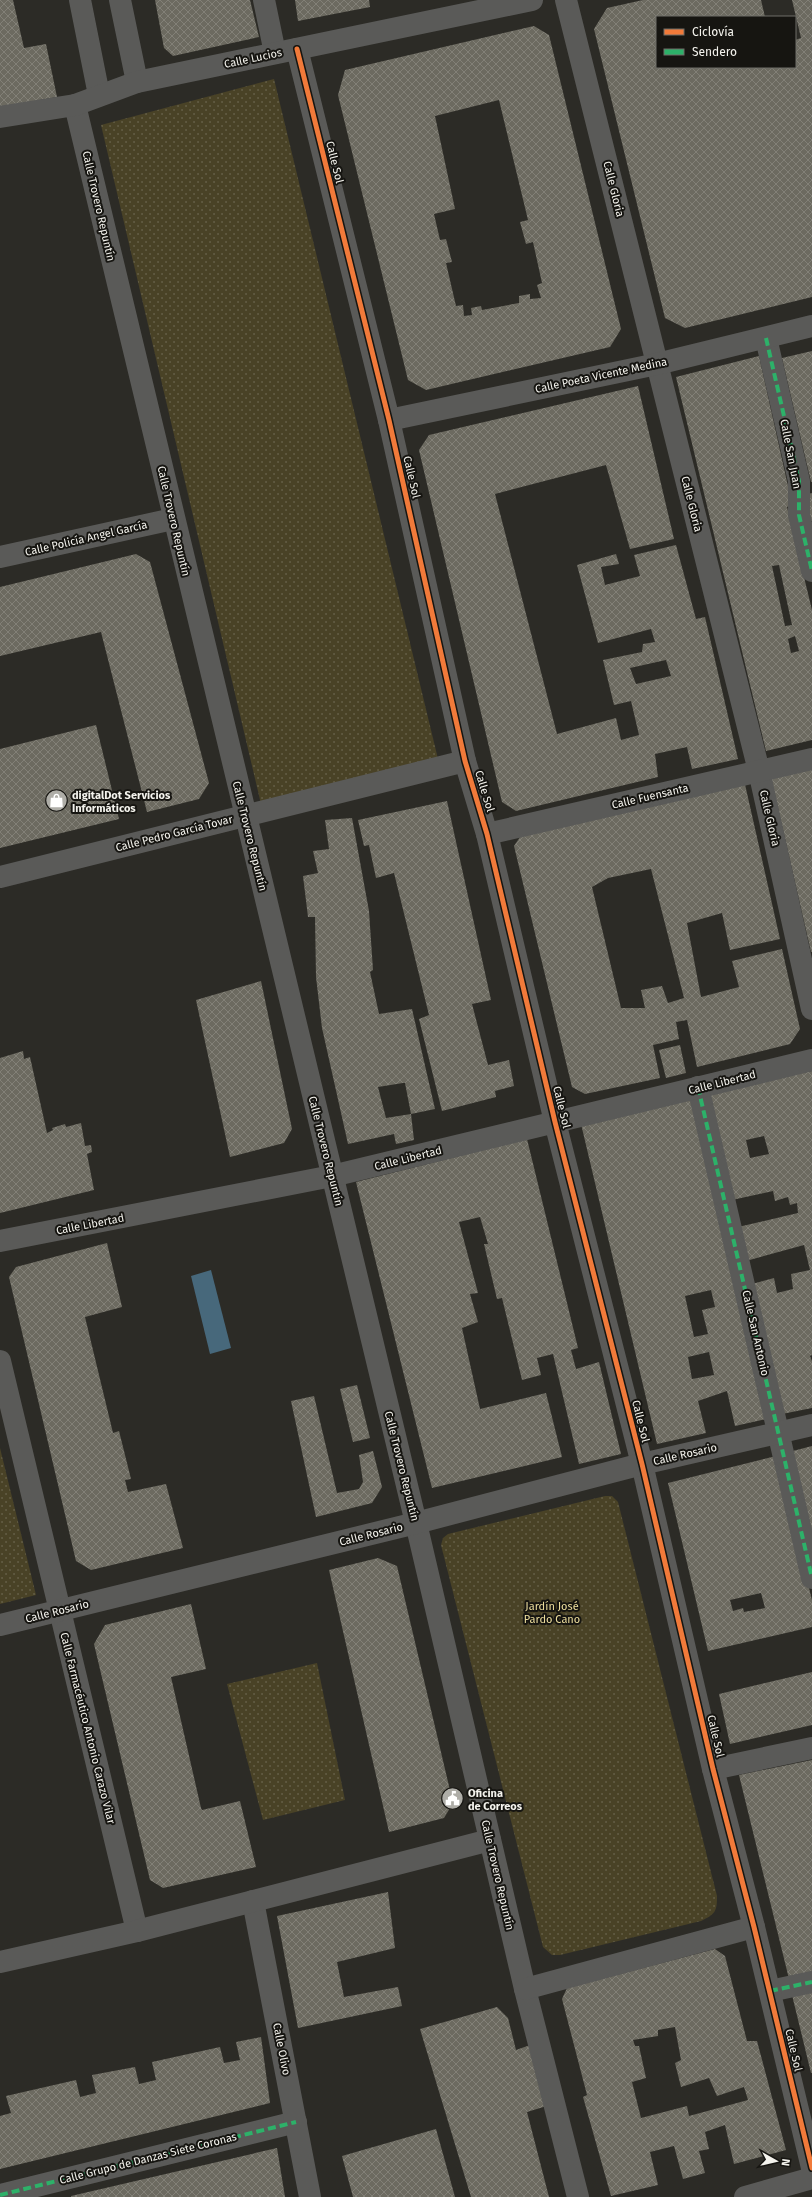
<svg xmlns="http://www.w3.org/2000/svg" width="812" height="2197" font-family="'Fira Sans',sans-serif">
<style>
.park{fill:url(#park-dots)}
.water{fill:#47687b}
.building{fill:url(#building-cross-hatch);fill-rule:evenodd}
.lines{fill:none;stroke-linecap:round;stroke-linejoin:round}
.pedestrian{stroke:#5a5a58;stroke-width:22}
.minor{stroke:#5a5a58;stroke-width:22}
.quiet{stroke:#2db169;stroke-width:4;stroke-dasharray:8 4;stroke-linecap:butt}
.cycleway-casing{stroke:#161511;stroke-width:8}
.cycleway{stroke:#f17a3a;stroke-width:5}
.labels{text-anchor:middle;stroke-width:4;stroke-linejoin:round;paint-order:stroke}
.street-label{font-size:11px;fill:#f4f3ed;stroke:#161511}
.poi-label{font-size:11px;font-weight:bold;fill:#f4f3ed;stroke:#161511;text-anchor:start}
.park-label{font-size:11px;fill:#ecdd9d;stroke:#161511}
</style>
<defs>
<pattern id="park-dots" width="8" height="8" patternUnits="userSpaceOnUse"><rect width="8" height="8" fill="#494226"/><path d="M2 2h.1M6 6h.1" fill="none" stroke="#645e46" stroke-width="1.8" stroke-linecap="round"/></pattern>
<pattern id="building-cross-hatch" width="8" height="8" patternUnits="userSpaceOnUse"><rect width="8" height="8" fill="#6c6a60"/><path d="M0 0l8 8M0 8l8-8" fill="none" stroke="#828077"/></pattern>
</defs>
<rect width="100%" height="100%" fill="#2c2b26"/>
<g class="park">
<polygon points="274,79 438,759 261,804 101,125"/>
<polygon points="0,1448 36,1595 0,1604"/>
<path d="M605,1496H612L618,1502L717,1896C717,1912 715,1914 701,1921L560,1955H552L543,1947L441,1545L443,1538L448,1534Z"/>
<polygon points="317,1663 345,1800 263,1820 227,1684"/>
</g>
<polygon class="water" points="211,1270 231,1348 210,1354 191,1276"/>
<g class="building">
<polygon points="0,0 13,0 24,48 46,44 57,97 0,107"/>
<polygon points="155,0 250,0 259,37 173,56 164,48"/>
<polygon points="295,0 369,0 370,7 298,21"/>
<polygon points="643,0 761,0 765,17 657,17 657,67 795,67 795,40 801,38 792,0 812,0 812,297 685,328 665,318 594,29 607,8"/>
<path d="M534,26L549,35L621,329L610,347L426,390L408,380L338,95L345,70ZM499,100L528,220L520,222L526,244L533,242L542,283L537,285L541,298L530,299V294L519,296V303L482,310L481,306L471,308L472,315L464,316L463,305L456,306L446,263L452,262L446,239L440,240L434,214L455,209L435,116Z"/>
<polygon points="812,351 812,482 811,482 782,358"/>
<path d="M759,356L792,504L787,507L812,610V740L766,751L676,377ZM779,565L792,625L785,626L772,566ZM795,636L799,651L791,653L788,639Z"/>
<path d="M638,386L674,539L630,549L606,465L495,494L557,734L616,718L621,740L639,735L631,701L614,705L603,660L642,652L643,644L655,642L651,629L598,643L577,565L616,554L619,564L601,567L605,585L640,576L634,555L676,545L696,619L705,617L738,759L692,769L687,747L655,754L658,777L516,811L502,802L419,450L429,435ZM666,660L671,676L636,684L630,668Z"/>
<polygon points="812,493 812,521 811,521 806,495"/>
<polygon points="136,554 150,562 209,783 199,799 147,812 101,632 0,656 0,587"/>
<polygon points="96,725 119,819 0,848 0,749"/>
<polygon points="812,763 812,952 811,952 770,773"/>
<path d="M744,780L780,939L730,950L722,913L687,923L701,997L739,987L732,961L782,949L800,1029L790,1044L697,1067L687,1020L676,1022L679,1039L653,1045L660,1078L585,1094L572,1087L514,846L524,831ZM651,869L684,998L668,1003L662,986L641,990L645,1008H621L592,887L608,878Z"/>
<polygon points="447,801 491,1000 472,1004 488,1065 509,1060 514,1086 495,1091 496,1097 442,1111 419,1019 429,1015 394,873 376,878 369,845 364,846 358,820"/>
<path d="M352,818L369,911L373,970L370,972L379,1014L412,1009L435,1109L411,1114L414,1140L396,1144L394,1134L348,1144L322,1028L316,977L315,917H308L303,876L318,873L313,851L329,849L325,820ZM403,1083H405L411,1114L386,1118L378,1087Z"/>
<polygon points="261,981 292,1129 284,1143 230,1157 196,1000"/>
<polygon points="680,1045 686,1073 666,1078 659,1050"/>
<polygon points="23,1051 24,1059 30,1057 47,1133 53,1130 52,1128 65,1124 66,1127 81,1123 85,1146 91,1145 92,1152 87,1154 94,1190 0,1213 0,1058"/>
<path d="M812,1071V1355L810,1356L812,1361V1408L782,1414L752,1284L774,1278L777,1293L793,1289L791,1274L810,1270L804,1245L746,1261L738,1227L798,1213L797,1203L790,1205L788,1197L775,1201L773,1191L732,1200L707,1093ZM764,1136L769,1154L750,1158L746,1140Z"/>
<path d="M692,1099L766,1419L735,1426L727,1391L698,1401L706,1433L657,1444L581,1124ZM711,1290L715,1307L702,1310L708,1334L694,1337L685,1296ZM709,1352L714,1375L692,1379L688,1357Z"/>
<polygon points="527,1139 578,1348 571,1350 576,1369 599,1362 621,1454 579,1464 553,1354 537,1358 541,1375 522,1380 502,1298 497,1299 484,1244 488,1244 480,1217 459,1222 478,1293 470,1294 478,1322 462,1328 480,1409 546,1393 562,1457 432,1488 356,1182"/>
<polygon points="107,1243 122,1307 85,1317 113,1433 119,1431 131,1479 125,1480 128,1492 166,1484 183,1548 91,1570 76,1561 9,1277 16,1267"/>
<polygon points="357,1385 370,1438 353,1442 340,1389"/>
<polygon points="314,1396 337,1493 359,1489 363,1482 359,1455 373,1451 382,1487 372,1503 316,1517 291,1401"/>
<polygon points="812,1446 812,1546 789,1452"/>
<path d="M776,1456L812,1600V1627L708,1651L668,1483ZM761,1593L765,1608L744,1612L743,1608L733,1611L730,1600Z"/>
<polygon points="378,1558 397,1566 453,1803 444,1818 389,1832 329,1570"/>
<polygon points="191,1604 206,1669 171,1677 201,1808 202,1810 240,1801 256,1867 163,1888 150,1880 94,1644 105,1625"/>
<polygon points="812,1672 812,1725 730,1744 719,1694"/>
<polygon points="812,1760 812,1973 789,1979 739,1775"/>
<polygon points="388,1892 395,1948 337,1962 344,1997 398,1987 402,2006 298,2028 277,1916"/>
<path d="M715,1949L725,1956L747,2041H757L786,2150L734,2164L725,2125L705,2132L709,2149L699,2151L705,2173L683,2179L674,2146L650,2152L658,2185L611,2196L583,2097L587,2095L562,1999L567,1988ZM675,2027L681,2060L675,2063L681,2087L709,2078L717,2096L744,2087L748,2100L689,2116L687,2106L641,2118L632,2082L646,2078L639,2046H635L633,2040L658,2036V2030Z"/>
<polygon points="812,1991 812,2073 811,2073 792,1995"/>
<polygon points="497,2007 508,2018 516,2050 533,2044 550,2105 527,2112 549,2197 471,2197 420,2029"/>
<polygon points="261,2037 270,2103 0,2169 0,2116 11,2113 6,2096 76,2080 80,2097 96,2093 92,2075 135,2067 139,2084 156,2080 152,2062 220,2047 224,2063 240,2060 236,2042"/>
<polygon points="436,2129 455,2197 353,2197 342,2156"/>
<polygon points="277,2148 285,2197 71,2197 71,2196"/>
</g>
<g class="lines">
<g class="pedestrian">
<polyline points="766,338 799,481 799,515 812,571"/>
<polyline points="698,1087 812,1578"/>
<polyline points="770,1991 812,1982"/>
<polyline points="0,2195 296,2122"/>
</g>
<g class="minor">
<polyline points="80,0 99,95"/>
<polyline points="120,0 137,82"/>
<polyline points="264,0 275,53"/>
<polyline points="566,0 759,771 812,1009"/>
<polyline points="297,49 389,420 465,761 487,834 555,1122 642,1464 713,1769 754,1927 812,2168"/>
<polyline points="75,105 416,1523 525,1989 578,2197"/>
<polyline points="0,117 75,105 137,82 532,0"/>
<polyline points="389,420 657,364 812,326"/>
<polyline points="0,557 173,519"/>
<polyline points="487,834 812,759"/>
<polyline points="0,877 465,761"/>
<polyline points="0,1241 332,1176 812,1060"/>
<polyline points="0,1361 137,1931"/>
<polyline points="0,1625 416,1523 642,1464 812,1425"/>
<polyline points="713,1769 812,1748"/>
<polyline points="253,1901 310,2197"/>
<polyline points="0,1962 137,1931 490,1840"/>
<polyline points="525,1989 754,1927"/>
<polyline points="745,2197 812,2178"/>
</g>
<g class="quiet">
<polyline points="766,338 799,481 799,515 812,571"/>
<polyline points="698,1087 812,1578"/>
<polyline points="770,1991 812,1982"/>
<polyline points="0,2195 296,2122"/>
</g>
<defs>
<polyline id="cycleway" points="297,49 389,420 465,761 487,834 555,1122 642,1464 713,1769 754,1927 812,2168"/>
</defs>
<use href="#cycleway" class="cycleway-casing"/>
<use href="#cycleway" class="cycleway"/>
</g>
<defs>
<symbol id="shop-disc" viewBox="-11 -11 22 22"><circle r="9.5" fill="#aeada7" stroke="#161511"/><path d="M-5-2.5h2.3a2.7 3.5 0 0 1 5.4 0H5L5.5 6h-11ZM-1.5-2.5h3a1.5 2.3 0 0 0-3 0Z" fill="#fff"/></symbol>
<symbol id="civic-disc" viewBox="-11 -11 22 22"><circle r="9.5" fill="#aeada7" stroke="#161511"/><path d="M-.6-6.5H3V-4.5H.6V-3L4-1V1h2V6H-6V1h2V-1L-.6-3ZM-1.2 2.5V6h2.4V2.5Z" fill="#fff"/></symbol>
</defs>
<g fill-rule="evenodd">
<use href="#shop-disc" x="44" y="788" width="25" height="25"/>
<use href="#civic-disc" x="440" y="1786" width="25" height="25"/>
</g>
<g class="labels">
<g class="street-label">
<text transform="translate(253 58) rotate(-12)" y="4">Calle Lucios</text>
<text transform="translate(335 162) rotate(76)" y="4">Calle Sol</text>
<text transform="translate(614 189) rotate(76)" y="4">Calle Gloria</text>
<text transform="translate(99 206) rotate(77)" y="4">Calle Trovero Repuntín</text>
<text transform="translate(601 375) rotate(-12)" y="4">Calle Poeta Vicente Medina</text>
<text transform="translate(791 454) rotate(79)" y="4">Calle San Juan</text>
<text transform="translate(412 477) rotate(77)" y="4">Calle Sol</text>
<text transform="translate(692 504) rotate(76)" y="4">Calle Gloria</text>
<text transform="translate(174 521) rotate(77)" y="4">Calle Trovero Repuntín</text>
<text transform="translate(86 538) rotate(-13)" y="4">Calle Policía Angel García</text>
<text transform="translate(485 791) rotate(73)" y="4">Calle Sol</text>
<text transform="translate(650 796) rotate(-13)" y="4">Calle Fuensanta</text>
<text transform="translate(770 818) rotate(77)" y="4">Calle Gloria</text>
<text transform="translate(174 833) rotate(-14)" y="4">Calle Pedro García Tovar</text>
<text transform="translate(250 836) rotate(76)" y="4">Calle Trovero Repuntín</text>
<text transform="translate(722 1082) rotate(-14)" y="4">Calle Libertad</text>
<text transform="translate(562 1107) rotate(76)" y="4">Calle Sol</text>
<text transform="translate(326 1151) rotate(76)" y="4">Calle Trovero Repuntín</text>
<text transform="translate(408 1158) rotate(-14)" y="4">Calle Libertad</text>
<text transform="translate(90 1224) rotate(-11)" y="4">Calle Libertad</text>
<text transform="translate(756 1333) rotate(77)" y="4">Calle San Antonio</text>
<text transform="translate(641 1421) rotate(76)" y="4">Calle Sol</text>
<text transform="translate(685 1454) rotate(-13)" y="4">Calle Rosario</text>
<text transform="translate(402 1466) rotate(76)" y="4">Calle Trovero Repuntín</text>
<text transform="translate(371 1534) rotate(-14)" y="4">Calle Rosario</text>
<text transform="translate(57 1611) rotate(-14)" y="4">Calle Rosario</text>
<text transform="translate(88 1728) rotate(76)" y="4">Calle Farmacéutico Antonio Carazo Vilar</text>
<text transform="translate(716 1736) rotate(77)" y="4">Calle Sol</text>
<text transform="translate(498 1875) rotate(77)" y="4">Calle Trovero Repuntín</text>
<text transform="translate(282 2049) rotate(79)" y="4">Calle Olivo</text>
<text transform="translate(794 2050) rotate(77)" y="4">Calle Sol</text>
<text transform="translate(148 2158) rotate(-14)" y="4">Calle Grupo de Danzas Siete Coronas</text>
</g>
<g class="poi-label">
<text x="72" y="799">digitalDot Servicios<tspan x="72" dy="13">Informáticos</tspan></text>
<text x="468" y="1797">Oficina<tspan x="468" dy="13">de Correos</tspan></text>
</g>
<g class="park-label">
<text x="552" y="1610">Jardín José<tspan x="552" dy="13">Pardo Cano</tspan></text>
</g>
</g>
<rect x="656" y="16" width="140" height="52" fill="#161511" stroke="#6f6e69"/>
<rect x="664" y="29" width="20" height="6" fill="#f17a3a" stroke="#6f6e69"/>
<text x="692" y="36" font-size="12" fill="#f4f3ed">Ciclovía</text>
<rect x="664" y="49" width="20" height="6" fill="#2db169" stroke="#6f6e69"/>
<text x="692" y="56" font-size="12" fill="#f4f3ed">Sendero</text>
<g transform="translate(776 2161) rotate(98)" stroke="#161511" stroke-width="3" paint-order="stroke">
<path d="M0-3L7 15L0 10L-7 15Z" fill="#f4f3ed"/>
<text y="-6" font-size="11" font-weight="bold" text-anchor="middle" fill="#f4f3ed">N</text>
</g>
</svg>
